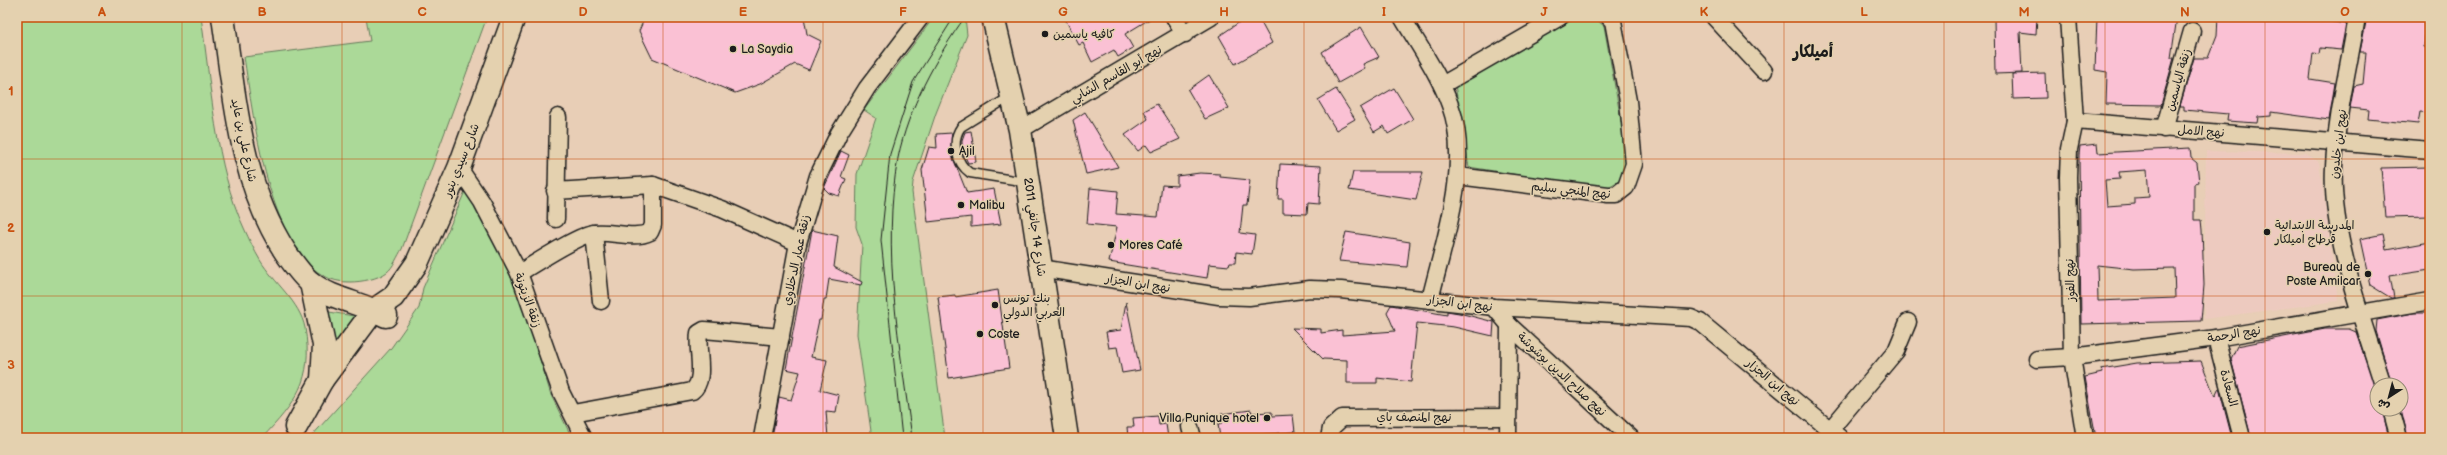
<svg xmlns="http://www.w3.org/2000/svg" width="2447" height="455" font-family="'Balsamiq Sans','Playpen Sans Arabic',sans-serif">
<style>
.built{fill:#edcabf}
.green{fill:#abd998;stroke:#647a5a}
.building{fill:#fac1d4;stroke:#1c1c1c;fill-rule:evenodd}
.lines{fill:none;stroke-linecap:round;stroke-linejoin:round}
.lane-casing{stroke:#1c1c1c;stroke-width:11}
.street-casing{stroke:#1c1c1c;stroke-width:19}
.secondary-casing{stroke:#1c1c1c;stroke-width:25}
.lane{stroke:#e4d1af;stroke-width:8}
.street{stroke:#e4d1af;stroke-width:16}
.secondary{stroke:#e4d1af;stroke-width:22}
.tram{stroke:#1c1c1c;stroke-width:1}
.grid{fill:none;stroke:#c9500e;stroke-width:1;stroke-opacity:0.55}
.poi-dot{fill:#1c1c1c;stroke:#e4d1af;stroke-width:1.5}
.labels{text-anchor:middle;stroke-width:3;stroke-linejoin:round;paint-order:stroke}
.poi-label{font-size:12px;fill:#1c1c1c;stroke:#e4d1af;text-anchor:start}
.street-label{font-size:12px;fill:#1c1c1c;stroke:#e4d1af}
.district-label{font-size:16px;font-weight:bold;fill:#1c1c1c;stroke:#e4d1af}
.neatline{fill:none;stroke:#c9500e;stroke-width:1.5}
.grid-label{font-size:13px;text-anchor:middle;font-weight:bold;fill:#c9500e}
</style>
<rect width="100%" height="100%" fill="#e8ceb6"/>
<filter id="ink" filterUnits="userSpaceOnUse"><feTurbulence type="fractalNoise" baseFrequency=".025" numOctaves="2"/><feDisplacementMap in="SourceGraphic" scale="8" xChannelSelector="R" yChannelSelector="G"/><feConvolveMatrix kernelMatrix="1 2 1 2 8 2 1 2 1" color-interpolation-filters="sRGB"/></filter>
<g filter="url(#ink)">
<polygon class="built" points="2206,151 2305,153 2319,162 2338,301 2204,319"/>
<g class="green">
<path d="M25,17H201C211,84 215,166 244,228C249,239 254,250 260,260C274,283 300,302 305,328C314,380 295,403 262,438H17V27Z"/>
<path d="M366,17H487L402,249C398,255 393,268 387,272C378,279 361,282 350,282C271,285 253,112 244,57L370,41Z"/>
<polygon points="934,17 965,17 967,35 936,113 913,182 912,192 945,438 872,438 857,334 862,244 856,227 857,174 876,118 864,110"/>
<polygon points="1593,17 1604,26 1629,165 1622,179 1605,189 1469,167 1455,85 1576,18"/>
<polygon points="466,189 514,275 551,395 572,438 310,438 391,348 419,308 423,288"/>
<polygon points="323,311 360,317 328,362"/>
</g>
<g class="building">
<polygon points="645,17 804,17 807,34 821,41 809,70 795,64 760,84 735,93 652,58 639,31"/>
<polygon points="1064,17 1153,17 1125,34 1133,48 1118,57 1114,50 1092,62 1083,43 1079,45"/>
<polygon points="1247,17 1258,17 1272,43 1235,64 1219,36"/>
<polygon points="1994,17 2037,17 2036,34 2020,32 2022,73 1995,74"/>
<polygon points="2097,17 2177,17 2171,58 2174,58 2161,105 2106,104 2107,72 2095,70"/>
<polygon points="2218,17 2329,17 2328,21 2346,24 2341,50 2320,48 2319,54 2313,53 2310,79 2335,83 2329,120 2271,112 2271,116 2258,117 2257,123 2227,121 2228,114 2184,110 2184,106 2180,106 2194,58 2208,58 2217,35"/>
<polygon points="2367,17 2427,17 2424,47 2430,48 2427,91 2430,91 2430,113 2420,112 2418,124 2368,119 2369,110 2350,108 2354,86 2363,84 2366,52 2360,52"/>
<polygon points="1361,27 1379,57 1363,64 1365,68 1338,83 1322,52"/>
<polygon points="2045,73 2046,98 2013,99 2012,74"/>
<polygon points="1209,75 1229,108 1205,119 1188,90"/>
<polygon points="1394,88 1413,119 1388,134 1384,126 1374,132 1360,108"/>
<polygon points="1336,89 1355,119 1336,130 1318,100"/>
<polygon points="1157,104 1180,139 1151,152 1146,145 1138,151 1125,135 1148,119 1144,111"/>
<polygon points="1085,112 1110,153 1118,167 1086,174 1073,120"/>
<polygon points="971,131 976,162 968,163 962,150 962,140 965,132"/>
<polygon points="952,133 951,153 967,193 994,189 1001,224 971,227 971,217 928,222 922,170 929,147 937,148 936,134"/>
<path d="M2097,144L2098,153L2190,148L2191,158L2197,163L2199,183L2194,184V220H2201L2202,230L2204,285L2201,321L2081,324L2079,155L2080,146ZM2147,170L2149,197L2135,198V204L2107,206L2105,180L2120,179L2119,172ZM2097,265L2134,269L2174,268L2175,298L2098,301Z"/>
<polygon points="841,151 849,155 841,177 846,179 839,196 829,193 824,188"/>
<polygon points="1280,164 1321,166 1319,204 1308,203 1307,214 1283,213 1283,199 1278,199"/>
<polygon points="2430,167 2430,216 2385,217 2381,168"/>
<polygon points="1353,172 1423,172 1416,200 1349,190"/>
<polygon points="1200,173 1220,174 1220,177 1250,180 1247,205 1243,205 1240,233 1255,235 1252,254 1236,252 1235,263 1230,263 1229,266 1209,264 1207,278 1109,262 1117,227 1087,224 1090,188 1118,191 1116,214 1158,217 1162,185 1177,186 1177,176"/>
<polygon points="812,230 838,236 834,267 862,282 861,285 829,279 826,299 824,299 821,320 819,320 811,357 827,360 820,390 839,395 836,412 826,411 828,438 772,438 779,397 791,400 800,372 786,369"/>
<polygon points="1346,232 1410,242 1407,267 1339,261"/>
<polygon points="2383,234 2386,250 2430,242 2430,270 2390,276 2394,298 2391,298 2370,285 2360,239"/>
<polygon points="998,290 1009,368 949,378 938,297 955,295 955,297"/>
<polygon points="1126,302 1140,370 1122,373 1117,347 1109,348 1106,332 1121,330"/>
<polygon points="1391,305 1447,315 1447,311 1459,313 1494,322 1493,336 1454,327 1417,323 1411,382 1377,378 1377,383 1347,383 1347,360 1323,359 1292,328 1321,329 1321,333 1342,330 1342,335 1395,331 1387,312"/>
<polygon points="2414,313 2430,313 2430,438 2408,438 2401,409 2401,385 2392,385 2376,331 2377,320"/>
<polygon points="2325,329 2349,329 2356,332 2377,392 2377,409 2382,409 2389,438 2251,438 2231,359 2237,346"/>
<polygon points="2201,361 2215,397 2219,388 2232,438 2096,438 2085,377 2102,373 2101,369 2137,363"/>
<polygon points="1251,410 1252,413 1272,412 1272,416 1293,415 1295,432 1243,436 1243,438 1220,438 1218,424 1222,423 1221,414"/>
<polygon points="1158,416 1159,425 1166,424 1168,438 1128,438 1127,427 1134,427 1133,418"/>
</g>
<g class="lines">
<defs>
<path id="lane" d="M1011,96L961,127C951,141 956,163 970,173L1026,182"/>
<g id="street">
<polyline points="1174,17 1185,34"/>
<path d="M1402,17C1419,46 1439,74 1450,105C1472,164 1444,240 1430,300"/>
<polyline points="1714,17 1764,71"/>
<polyline points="2068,17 2075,121 2430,150"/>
<path d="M2357,17C2349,66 2336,117 2334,167C2330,233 2363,321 2383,385"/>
<polyline points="1442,85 1560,17"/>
<polyline points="2075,121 2069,149 2068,177 2072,357 2085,438"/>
<polyline points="2164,129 2192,31"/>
<polyline points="1020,130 1211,17"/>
<polyline points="459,168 482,202 519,273 561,392 584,438"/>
<polyline points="1458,176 1608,195 1616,195 1626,187 1634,164 1628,101 1613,21 1609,17"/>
<polyline points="555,191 653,185 722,209 798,243"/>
<polyline points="556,219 558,117"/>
<polyline points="594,233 601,301"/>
<polyline points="1040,268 1219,296 1249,297 1310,289 1341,290 1494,307 1691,318 1700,322 1840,438"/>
<path d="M519,273C534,264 580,234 595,233C613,231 634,240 650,232L653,225V185"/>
<polyline points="1494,307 1509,325 1631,438"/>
<polyline points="2216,338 2242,438"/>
<polyline points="2037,359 2072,357 2216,338 2430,301"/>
<polyline points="2391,409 2399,438"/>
<path d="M573,413L692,391C707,380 696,350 699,333L704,330L781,337"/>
<polyline points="1190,427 1193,438"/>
<polyline points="1830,430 1896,351 1908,322"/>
<polyline points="762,438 798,243 818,176 839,133 867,88 921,17"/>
<polyline points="1329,438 1331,428 1342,418 1507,417"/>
<polyline points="1508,438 1509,325"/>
</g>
<g id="secondary">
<path d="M223,17C235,98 240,183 286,253C293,263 302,276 311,283C333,300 363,303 386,316"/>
<polyline points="993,17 1020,130 1067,438"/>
<polyline points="311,283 324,345 322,380"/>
<polyline points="296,427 322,380 374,310 393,297 417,263 459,168 514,17"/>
</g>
</defs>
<use href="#lane" class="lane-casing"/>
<use href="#street" class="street-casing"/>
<use href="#secondary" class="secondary-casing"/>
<use href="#lane" class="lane"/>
<use href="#street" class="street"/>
<use href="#secondary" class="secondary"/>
<g class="tram">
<polyline points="902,438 881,240 890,154 913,82 954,17"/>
<path d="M912,438C900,346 881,250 898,158C908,109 936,57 965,17"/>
</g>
</g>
</g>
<path class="grid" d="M182,17V438M342,17V438M503,17V438M663,17V438M823,17V438M983,17V438M1143,17V438M1304,17V438M1464,17V438M1624,17V438M1784,17V438M1944,17V438M2105,17V438M2265,17V438M17,159H2430M17,296H2430"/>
<g class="poi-dot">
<circle cx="1045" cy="34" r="4"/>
<circle cx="733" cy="49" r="4"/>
<circle cx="951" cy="151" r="4"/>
<circle cx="961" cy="205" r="4"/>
<circle cx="2267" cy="232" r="4"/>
<circle cx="1111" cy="245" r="4"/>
<circle cx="2368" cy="274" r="4"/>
<circle cx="995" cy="305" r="4"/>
<circle cx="980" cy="334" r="4"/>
<circle cx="1267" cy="418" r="4"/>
</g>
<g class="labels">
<g class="poi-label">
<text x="1053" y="38">كافيه ياسمين</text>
<text x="741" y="53">La Saydia</text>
<text x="959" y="155">Ajil</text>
<text x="969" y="209">Malibu</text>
<text x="2275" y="229">المدرسة الابتدائية<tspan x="2275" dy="14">قرطاج اميلكار</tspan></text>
<text x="1119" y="249">Mores Café</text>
<text x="2360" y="271" text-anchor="end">Bureau de<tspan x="2360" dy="14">Poste Amilcar</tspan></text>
<text x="1003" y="302">بنك تونس<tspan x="1003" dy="14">العربي الدولي</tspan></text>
<text x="988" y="338">Coste</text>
<text x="1259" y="422" text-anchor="end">Villa Punique hotel</text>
</g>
<g class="street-label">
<text transform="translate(1116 74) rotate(-30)" y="4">نهج أبو القاسم الشابي</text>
<text transform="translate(2178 80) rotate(-74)" y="4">زنقة الياسمين</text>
<text transform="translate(2201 131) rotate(4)" y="4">نهج الامل</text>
<text transform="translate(244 140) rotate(78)" y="4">شارع علي بن عايد</text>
<text transform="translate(2338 144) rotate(-83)" y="4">نهج ابن خلدون</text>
<text transform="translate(461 160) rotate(-68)" y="4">شارع سيدي بنور</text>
<text transform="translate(1571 190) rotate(6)" y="4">نهج المنجي سليم</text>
<text transform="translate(1035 227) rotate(82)" y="4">شارع 14 جانفي 2011</text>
<text transform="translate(796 260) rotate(-78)" y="4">زنقة عمار الدخلاوي</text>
<text transform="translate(2070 280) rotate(-92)" y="4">نهج الفوز</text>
<text transform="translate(1138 283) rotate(9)" y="4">نهج ابن الجزار</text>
<text transform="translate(528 300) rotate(70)" y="4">زنقة الزيتونة</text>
<text transform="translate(1460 303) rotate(7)" y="4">نهج ابن الجزار</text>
<text transform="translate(2234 334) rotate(-9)" y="4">نهج الرحمة</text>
<text transform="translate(1562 374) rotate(43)" y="4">نهج صلاح الدين بوشوشة</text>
<text transform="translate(1773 382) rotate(40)" y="4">نهج ابن الجزار</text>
<text transform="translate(2229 388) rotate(75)" y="4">السعادة</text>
<text x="1414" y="421">نهج المنصف باي</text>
</g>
<g class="district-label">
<text x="1813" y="57">أميلكار</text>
</g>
</g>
<rect width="2447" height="455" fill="none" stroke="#e4d1af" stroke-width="44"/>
<g transform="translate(2389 397) rotate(216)"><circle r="19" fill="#e4d1af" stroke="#948974"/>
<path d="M0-3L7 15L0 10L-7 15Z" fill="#1c1c1c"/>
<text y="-6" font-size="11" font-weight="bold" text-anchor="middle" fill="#1c1c1c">ش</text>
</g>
<rect x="22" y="22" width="2403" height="411" class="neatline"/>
<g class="grid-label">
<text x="102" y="16">A</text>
<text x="262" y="16">B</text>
<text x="422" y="16">C</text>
<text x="583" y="16">D</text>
<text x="743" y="16">E</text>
<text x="903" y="16">F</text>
<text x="1063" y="16">G</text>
<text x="1224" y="16">H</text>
<text x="1384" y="16">I</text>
<text x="1544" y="16">J</text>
<text x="1704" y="16">K</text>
<text x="1864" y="16">L</text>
<text x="2024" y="16">M</text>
<text x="2185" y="16">N</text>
<text x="2345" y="16">O</text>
<text x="11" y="95">1</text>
<text x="11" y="232">2</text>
<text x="11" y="369">3</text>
</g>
</svg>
